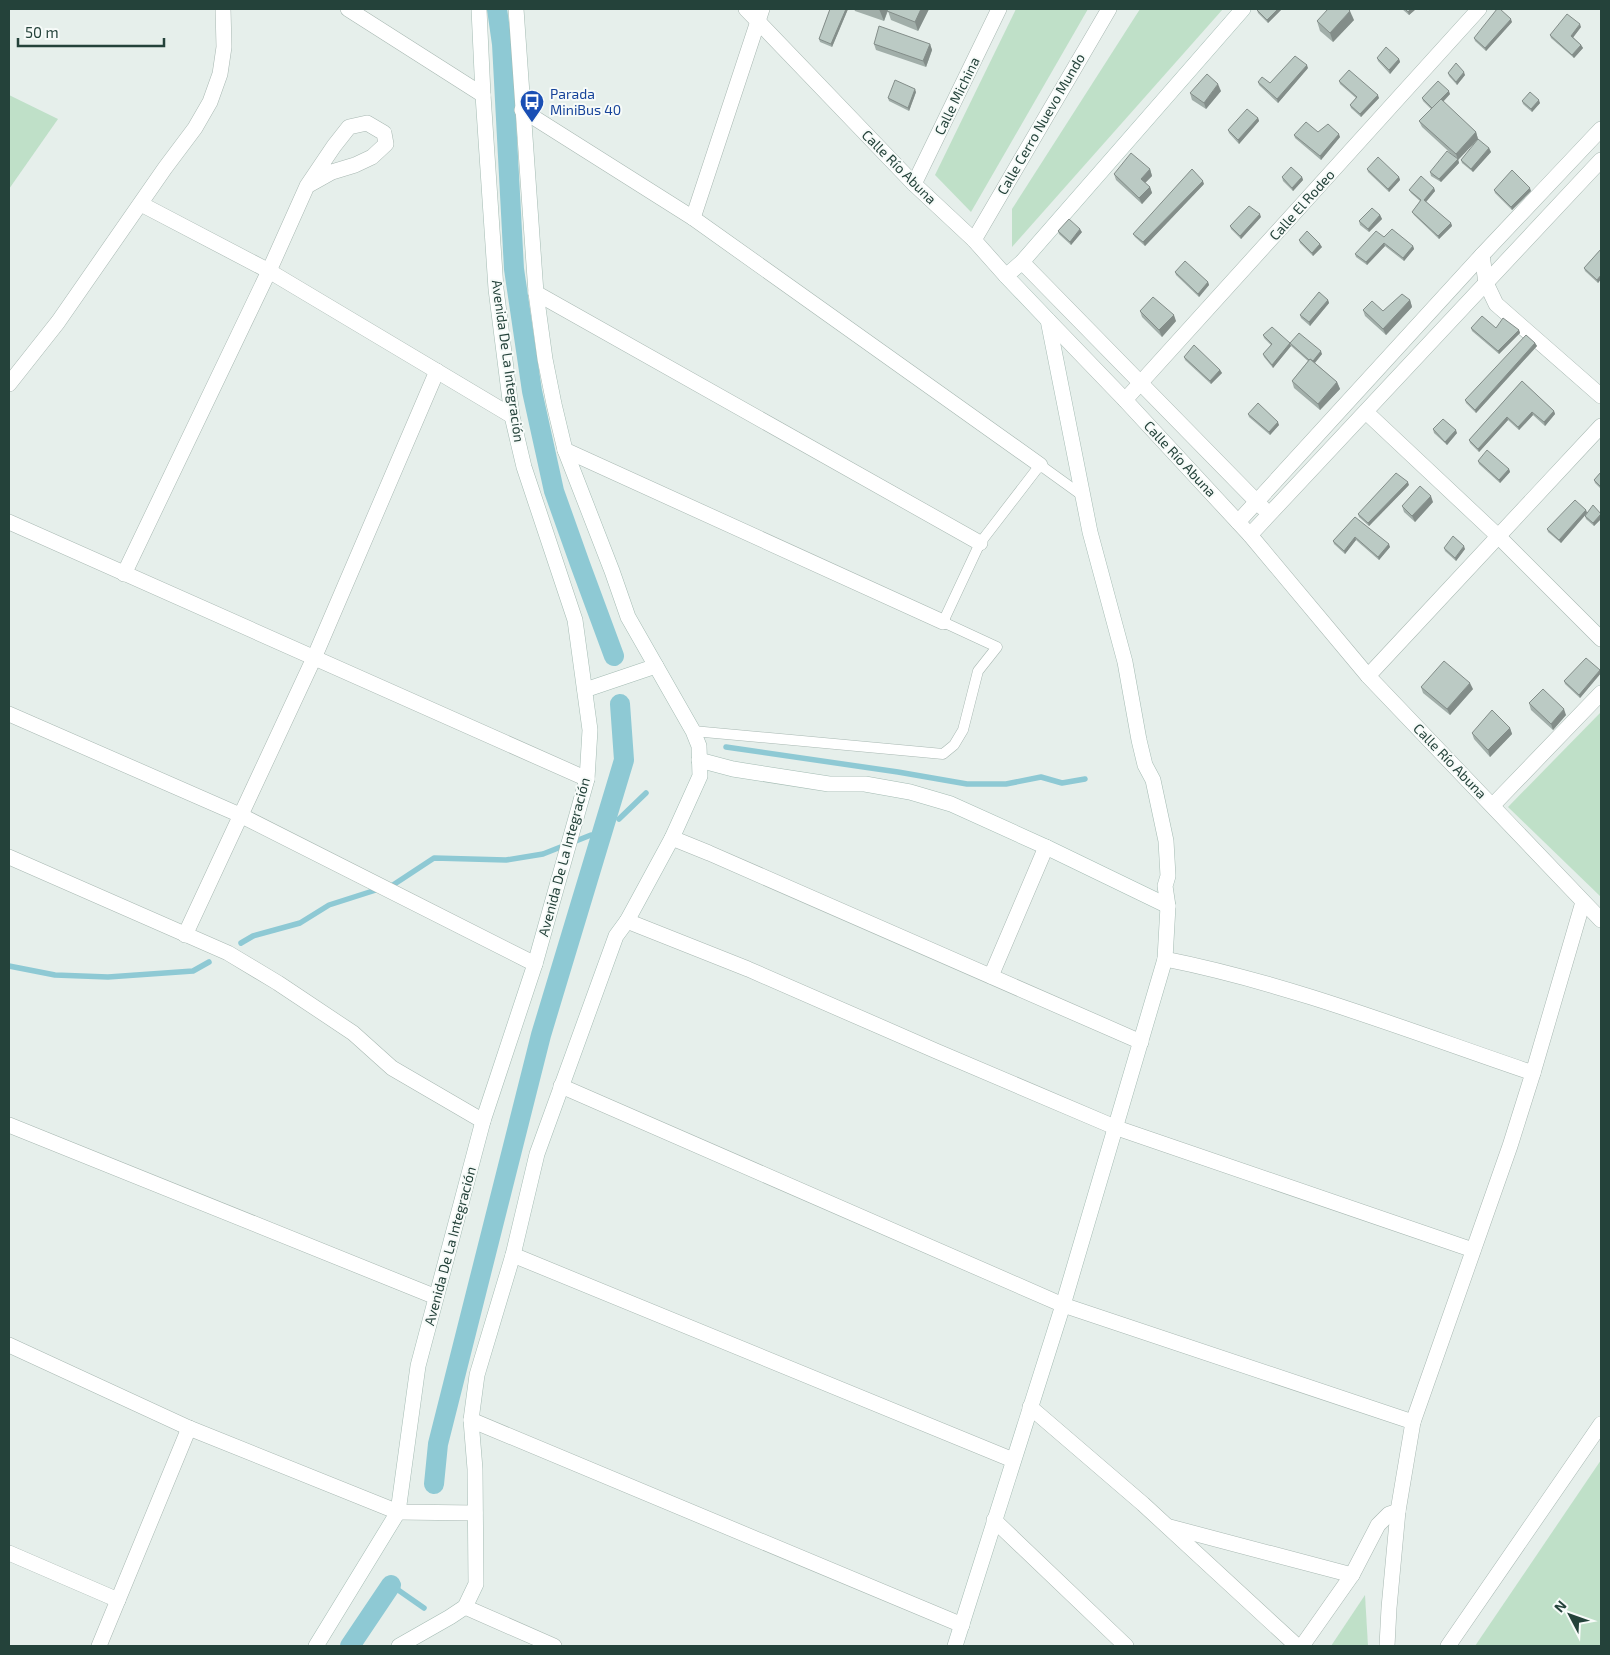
<svg xmlns="http://www.w3.org/2000/svg" width="1610" height="1655" font-family="'Exo 2',sans-serif">
<style>
.green{fill:#bfe0c8}
.lines{fill:none;stroke-linecap:round;stroke-linejoin:round}
.stream{stroke:#8ec9d4;stroke-width:5.5}
.canal{stroke:#8ec9d4;stroke-width:20}
.lane-casing{stroke:#a8b8b2;stroke-width:11}
.street-casing{stroke:#a8b8b2;stroke-width:16}
.secondary-casing{stroke:#a4bbb3;stroke-width:16}
.lane{stroke:#fff;stroke-width:10}
.street{stroke:#fff;stroke-width:15}
.secondary{stroke:#fff;stroke-width:15}
.wall{fill:#a1aea9}
.shaded-wall{fill:#838d89}
.building{fill:#bbcac4;stroke:#838d89}
.labels{text-anchor:middle;stroke-width:4;stroke-linejoin:round;paint-order:stroke}
.transit-label{font-size:14px;fill:#164399;stroke:#f7fbf9;text-anchor:start}
.street-label{font-size:14px;fill:#24423a;stroke:#f7fbf9}
</style>
<rect width="100%" height="100%" fill="#e6efeb"/>
<g class="green">
<polygon points="1016,9 1088,9 971,212 935,175"/>
<polygon points="1140,9 1223,9 1012,247 1012,209"/>
<polygon points="9,95 58,119 9,189"/>
<polygon points="1601,712 1601,897 1508,807"/>
<polygon points="1601,1460 1601,1646 1475,1646"/>
<polygon points="1365,1595 1368,1646 1331,1646"/>
</g>
<g class="lines">
<g class="stream">
<polyline points="726,747 898,772 967,784 1006,784 1041,777 1062,783 1085,779"/>
<polyline points="619,819 646,793"/>
<polyline points="388,887 393,885 434,858 506,860 543,854 591,835"/>
<polyline points="241,943 253,936 300,923 329,905 379,889"/>
<polyline points="9,966 55,975 108,977 193,971 209,962"/>
<polyline points="391,1585 424,1608"/>
</g>
<g class="canal">
<polyline points="497,9 502,44 514,269 532,391 554,491 580,564 614,656"/>
<polyline points="434,1484 438,1444 541,1035 624,760 620,704"/>
<polyline points="350,1646 391,1585"/>
</g>
<defs>
<polyline id="lane" points="693,731 943,754 954,745 963,730 978,671 997,647 943,622 980,543 1040,465 1083,496"/>
<g id="street">
<polyline points="348,9 483,95"/>
<polyline points="746,9 914,184 974,240 1006,276"/>
<polyline points="522,110 693,218 1040,465"/>
<polyline points="914,184 999,9"/>
<polyline points="141,204 269,271 512,416"/>
<polyline points="693,218 762,9"/>
<polyline points="974,240 1109,9"/>
<polyline points="1482,255 1486,283 1496,304 1601,396"/>
<polyline points="1022,262 1263,508"/>
<polyline points="536,293 980,543"/>
<polyline points="1048,320 1125,400 1250,535 1368,676 1601,920"/>
<polyline points="9,384 58,322 165,168 195,128 210,102 220,74 224,47 223,9"/>
<polyline points="1125,400 1479,9"/>
<polyline points="1366,412 1498,536 1601,639"/>
<polyline points="565,450 943,622"/>
<polyline points="9,522 587,779"/>
<polyline points="1238,522 1482,255 1601,129"/>
<polyline points="1250,535 1601,160"/>
<polyline points="124,574 269,271 307,186 334,146 349,127 367,123 384,133 386,144 372,157 355,165 332,172 307,186"/>
<polyline points="1368,676 1601,426"/>
<polyline points="9,714 240,815 535,964"/>
<polyline points="1493,805 1601,693"/>
<polyline points="672,838 709,853 1141,1042"/>
<polyline points="9,857 228,953 278,983 353,1033 392,1068 483,1121"/>
<polyline points="627,921 748,969 936,1051 1117,1128 1473,1250"/>
<polyline points="185,935 314,658 437,371"/>
<path d="M1165,959C1291,984 1412,1032 1533,1073"/>
<polyline points="991,976 1046,847"/>
<polyline points="561,1086 1063,1305 1413,1422"/>
<polyline points="9,1125 436,1297"/>
<polyline points="513,1255 1013,1460"/>
<polyline points="9,1345 189,1428 398,1512 475,1513"/>
<polyline points="1030,1407 1143,1504 1297,1646"/>
<polyline points="471,1420 962,1625"/>
<polyline points="994,1520 1126,1646"/>
<polyline points="1170,1527 1352,1575"/>
<polyline points="9,1553 118,1600"/>
<polyline points="465,1607 554,1646"/>
<polyline points="99,1646 189,1428"/>
<polyline points="1302,1646 1352,1575 1378,1525 1389,1514 1398,1511"/>
<polyline points="1387,1646 1389,1608 1398,1511 1413,1422 1510,1146 1533,1073 1583,902"/>
<polyline points="1448,1646 1601,1424"/>
</g>
<g id="secondary">
<polyline points="585,690 656,666"/>
<polyline points="699,760 733,769 829,784 865,784 910,792 951,804 1046,847 1168,906"/>
<polyline points="316,1646 398,1512 418,1366 483,1121 535,964 587,779 590,730 575,620 524,467 512,416 496,289 483,95 479,9"/>
<polyline points="399,1646 450,1617 465,1607 476,1584 475,1469 471,1420 477,1375 513,1255 537,1154 616,936 627,921 672,838 700,776 699,746 693,731 628,617 612,571 565,450 554,404 545,359 536,293 516,9"/>
<polyline points="955,1646 1063,1305 1165,959 1168,906 1165,886 1168,876 1166,841 1153,780 1145,765 1139,740 1125,662 1090,532 1048,320 1006,276 1022,262 1243,9"/>
</g>
</defs>
<use href="#lane" class="lane-casing"/>
<use href="#street" class="street-casing"/>
<use href="#secondary" class="secondary-casing"/>
<use href="#lane" class="lane"/>
<use href="#street" class="street"/>
<use href="#secondary" class="secondary"/>
</g>
<g class="wall">
<polygon points="830,9 848,9 832,47 820,42 819,39"/>
<polygon points="854,9 929,9 918,31 891,20 888,11 884,21 855,11"/>
<polygon points="1258,9 1281,9 1281,10 1268,23 1258,13 1257,10"/>
<polygon points="1402,9 1416,9 1409,15"/>
<polygon points="1354,20 1333,42 1320,31 1317,21"/>
<polygon points="1512,22 1486,51 1475,41 1474,38"/>
<polygon points="1581,27 1573,37 1581,45 1583,48 1574,58 1551,38 1550,35"/>
<polygon points="874,44 930,44 932,50 926,67 876,50"/>
<polygon points="1377,58 1399,59 1400,62 1390,74 1378,61"/>
<polygon points="1308,68 1278,103 1259,85 1258,82 1270,83"/>
<polygon points="1448,73 1465,75 1457,85 1449,76"/>
<polygon points="1339,81 1379,98 1361,117 1351,108 1350,105 1356,98 1340,84"/>
<polygon points="1221,91 1206,109 1192,100 1190,93"/>
<polygon points="916,92 909,111 889,101 888,98"/>
<polygon points="1450,94 1443,102 1476,132 1478,139 1458,160 1459,163 1441,182 1431,176 1430,172 1457,159 1422,127 1419,121 1431,109 1423,101 1422,98"/>
<polygon points="1522,101 1540,103 1532,112 1523,104"/>
<polygon points="1258,118 1259,121 1239,144 1229,133 1228,130"/>
<polygon points="1318,132 1340,137 1321,160 1295,138 1294,135"/>
<polygon points="1489,148 1491,152 1473,172 1462,163 1461,160"/>
<polygon points="1150,169 1152,176 1145,183 1150,187 1152,193 1142,204 1116,180 1114,174"/>
<polygon points="1367,169 1399,177 1400,180 1389,192 1368,172"/>
<polygon points="1282,177 1302,177 1303,180 1293,191 1283,181"/>
<polygon points="1204,184 1145,246 1135,237 1133,234"/>
<polygon points="1434,188 1435,191 1426,202 1451,223 1452,226 1439,239 1414,215 1412,212 1420,201 1411,193 1409,190"/>
<polygon points="1494,190 1531,191 1512,210 1495,193"/>
<polygon points="1380,215 1382,219 1369,232 1360,225 1359,221"/>
<polygon points="1261,217 1241,239 1231,229 1230,226"/>
<polygon points="1058,231 1082,232 1071,245 1059,234"/>
<polygon points="1384,237 1413,246 1414,249 1404,261 1385,246 1367,265 1356,257 1355,254"/>
<polygon points="1299,240 1322,247 1313,256 1300,243"/>
<polygon points="1601,249 1601,279 1598,283 1585,271 1584,268"/>
<polygon points="1175,272 1208,282 1209,285 1199,297 1176,275"/>
<polygon points="1328,300 1329,303 1310,326 1301,318 1300,315"/>
<polygon points="1410,300 1412,307 1386,335 1365,316 1363,310 1383,311"/>
<polygon points="1140,311 1176,321 1162,337 1142,317"/>
<polygon points="1471,328 1496,328 1519,330 1520,333 1499,354 1472,331"/>
<polygon points="1263,335 1291,346 1273,368 1264,357 1263,354 1271,345 1264,338"/>
<polygon points="1290,343 1322,354 1315,363 1337,382 1340,389 1320,410 1294,388 1292,381 1308,361 1291,346"/>
<polygon points="1535,343 1537,346 1476,413 1466,403 1465,400"/>
<polygon points="1184,357 1220,370 1222,373 1211,384 1185,360"/>
<polygon points="1522,381 1554,411 1555,414 1545,426 1533,415 1519,430 1508,420 1479,452 1470,443 1469,440"/>
<polygon points="1248,414 1279,425 1270,435 1249,417"/>
<polygon points="1433,429 1457,433 1447,445 1434,433"/>
<polygon points="1478,461 1509,469 1510,472 1500,483 1479,464"/>
<polygon points="1601,472 1601,489 1595,483 1594,480"/>
<polygon points="1409,485 1369,526 1359,517 1358,514"/>
<polygon points="1433,502 1415,522 1404,512 1402,506"/>
<polygon points="1586,510 1587,513 1561,543 1548,532 1547,529"/>
<polygon points="1601,513 1601,519 1594,526 1586,519 1585,516"/>
<polygon points="1355,517 1390,547 1379,560 1356,540 1345,554 1334,544 1333,541"/>
<polygon points="1444,548 1465,549 1456,561 1445,551"/>
<polygon points="1601,673 1580,698 1565,684 1564,681"/>
<polygon points="1421,687 1473,689 1450,715 1423,693"/>
<polygon points="1529,703 1566,715 1553,730 1531,710"/>
<polygon points="1510,728 1512,734 1490,757 1474,739 1472,733"/>
</g>
<g class="shaded-wall">
<polygon points="846,9 848,9 832,47 831,44"/>
<polygon points="879,9 888,9 884,21"/>
<polygon points="921,9 929,9 918,31 915,22"/>
<polygon points="1278,9 1281,9 1281,10 1268,23 1267,20"/>
<polygon points="1411,9 1416,9 1409,15 1408,12"/>
<polygon points="1350,11 1354,20 1333,42 1330,33"/>
<polygon points="1511,19 1512,22 1486,51 1485,48"/>
<polygon points="1580,24 1581,27 1572,39 1571,36"/>
<polygon points="930,44 932,50 926,67 923,61"/>
<polygon points="1581,45 1583,48 1574,58 1572,55"/>
<polygon points="1399,59 1400,62 1390,74 1389,70"/>
<polygon points="1307,65 1308,68 1278,103 1277,99"/>
<polygon points="1464,72 1465,75 1457,85 1456,82"/>
<polygon points="1218,84 1221,91 1206,109 1204,103"/>
<polygon points="915,89 916,92 909,111 908,108"/>
<polygon points="1449,91 1450,94 1434,111 1433,108"/>
<polygon points="1378,95 1379,98 1361,117 1360,114"/>
<polygon points="1539,100 1540,103 1532,112 1531,109"/>
<polygon points="1258,118 1259,121 1239,144 1238,140"/>
<polygon points="1476,132 1478,139 1458,160 1456,154"/>
<polygon points="1339,134 1340,137 1321,160 1320,156"/>
<polygon points="1489,148 1491,152 1473,172 1471,169"/>
<polygon points="1458,159 1459,163 1441,182 1439,179"/>
<polygon points="1150,169 1152,176 1143,185 1141,179"/>
<polygon points="1302,177 1303,180 1293,191 1292,188"/>
<polygon points="1399,177 1400,180 1389,192 1388,189"/>
<polygon points="1203,181 1204,184 1145,246 1143,242"/>
<polygon points="1150,187 1152,193 1142,204 1139,198"/>
<polygon points="1434,188 1435,191 1425,203 1424,200"/>
<polygon points="1530,188 1531,191 1512,210 1511,207"/>
<polygon points="1260,214 1261,217 1241,239 1240,236"/>
<polygon points="1380,215 1382,219 1369,232 1368,229"/>
<polygon points="1451,223 1452,226 1439,239 1438,236"/>
<polygon points="1080,229 1082,232 1071,245 1070,242"/>
<polygon points="1384,243 1385,246 1367,265 1366,262"/>
<polygon points="1320,244 1322,247 1313,256 1312,253"/>
<polygon points="1413,246 1414,249 1404,261 1403,258"/>
<polygon points="1601,275 1601,279 1598,283 1597,280"/>
<polygon points="1208,282 1209,285 1199,297 1198,294"/>
<polygon points="1328,300 1329,303 1310,326 1309,322"/>
<polygon points="1410,300 1412,307 1386,335 1383,329"/>
<polygon points="1174,315 1176,321 1162,337 1159,330"/>
<polygon points="1519,330 1520,333 1499,354 1498,351"/>
<polygon points="1290,343 1291,346 1273,368 1272,365"/>
<polygon points="1535,343 1537,346 1476,413 1475,410"/>
<polygon points="1321,351 1322,354 1313,365 1311,362"/>
<polygon points="1220,370 1222,373 1211,384 1210,381"/>
<polygon points="1337,382 1340,389 1320,410 1318,404"/>
<polygon points="1554,411 1555,414 1545,426 1544,422"/>
<polygon points="1532,412 1533,415 1519,430 1518,427"/>
<polygon points="1507,417 1508,420 1479,452 1478,449"/>
<polygon points="1278,422 1279,425 1270,435 1269,432"/>
<polygon points="1456,430 1457,433 1447,445 1445,442"/>
<polygon points="1509,469 1510,472 1500,483 1499,480"/>
<polygon points="1408,482 1409,485 1369,526 1368,523"/>
<polygon points="1431,496 1433,502 1415,522 1412,516"/>
<polygon points="1586,510 1587,513 1561,543 1559,540"/>
<polygon points="1601,514 1601,519 1594,526 1593,523"/>
<polygon points="1355,537 1356,540 1345,554 1344,551"/>
<polygon points="1389,544 1390,547 1379,560 1378,557"/>
<polygon points="1464,546 1465,549 1456,561 1455,558"/>
<polygon points="1600,670 1601,673 1580,698 1579,695"/>
<polygon points="1470,683 1473,689 1450,715 1447,709"/>
<polygon points="1564,709 1566,715 1553,730 1551,724"/>
<polygon points="1510,728 1512,734 1490,757 1488,750"/>
</g>
<g class="building">
<polygon points="830,9 846,9 831,44 819,39"/>
<polygon points="888,9 921,9 915,22 887,11"/>
<polygon points="1258,9 1278,9 1267,20 1257,10"/>
<polygon points="1328,9 1348,9 1350,11 1330,33 1317,21"/>
<polygon points="1405,9 1411,9 1408,12"/>
<polygon points="1497,9 1500,9 1511,19 1485,48 1474,38"/>
<polygon points="1567,14 1580,24 1571,36 1581,45 1572,55 1550,35"/>
<polygon points="879,26 930,44 923,61 874,44"/>
<polygon points="1386,47 1399,59 1389,70 1377,58"/>
<polygon points="1295,56 1307,65 1277,99 1258,82 1262,77 1270,83"/>
<polygon points="1456,63 1464,72 1456,82 1448,73"/>
<polygon points="1349,70 1378,95 1360,114 1350,105 1357,97 1339,81"/>
<polygon points="1207,74 1218,84 1204,103 1190,93"/>
<polygon points="895,80 915,89 908,108 888,98"/>
<polygon points="1438,81 1449,91 1432,108 1422,98"/>
<polygon points="1530,92 1539,100 1531,109 1522,101"/>
<polygon points="1441,99 1476,132 1456,154 1419,121"/>
<polygon points="1247,109 1258,118 1238,140 1228,130"/>
<polygon points="1306,122 1318,132 1328,124 1339,134 1320,156 1294,135"/>
<polygon points="1478,139 1489,148 1471,169 1461,160"/>
<polygon points="1447,151 1458,159 1439,179 1430,172"/>
<polygon points="1131,153 1150,169 1141,179 1150,187 1139,198 1114,174"/>
<polygon points="1378,157 1399,177 1388,189 1367,169"/>
<polygon points="1291,167 1302,177 1292,188 1282,177"/>
<polygon points="1192,169 1203,181 1143,242 1133,234"/>
<polygon points="1512,170 1530,188 1511,207 1494,190"/>
<polygon points="1421,176 1434,188 1424,200 1451,223 1438,236 1412,212 1421,200 1409,190"/>
<polygon points="1249,206 1260,214 1240,236 1230,226"/>
<polygon points="1372,208 1380,215 1368,229 1359,221"/>
<polygon points="1069,219 1080,229 1070,242 1058,231"/>
<polygon points="1392,229 1413,246 1403,258 1384,243 1366,262 1355,254 1376,231 1384,237"/>
<polygon points="1307,231 1320,244 1312,253 1299,240"/>
<polygon points="1601,249 1601,275 1597,280 1584,268"/>
<polygon points="1185,261 1208,282 1198,294 1175,272"/>
<polygon points="1319,292 1328,300 1309,322 1300,315"/>
<polygon points="1402,294 1410,300 1383,329 1363,310 1372,301 1383,311"/>
<polygon points="1153,297 1174,315 1159,330 1140,311"/>
<polygon points="1482,316 1496,328 1503,318 1519,330 1498,351 1471,328"/>
<polygon points="1272,327 1290,343 1272,365 1263,354 1272,344 1263,335"/>
<polygon points="1299,333 1321,351 1313,361 1310,359 1309,360 1290,343"/>
<polygon points="1526,335 1535,343 1475,410 1465,400"/>
<polygon points="1194,345 1220,370 1210,381 1184,357"/>
<polygon points="1310,359 1337,382 1318,404 1292,381"/>
<polygon points="1522,381 1554,411 1544,422 1532,412 1518,427 1507,417 1478,449 1469,440"/>
<polygon points="1258,403 1278,422 1269,432 1248,414"/>
<polygon points="1443,419 1456,430 1445,442 1433,429"/>
<polygon points="1487,450 1509,469 1499,480 1478,461"/>
<polygon points="1601,472 1601,487 1594,480"/>
<polygon points="1396,473 1408,482 1368,523 1358,514"/>
<polygon points="1420,486 1431,496 1412,516 1402,506"/>
<polygon points="1575,500 1586,510 1559,540 1547,529"/>
<polygon points="1593,505 1601,514 1593,523 1585,516"/>
<polygon points="1355,517 1389,544 1378,557 1355,537 1344,551 1333,541"/>
<polygon points="1453,536 1464,546 1455,558 1444,548"/>
<polygon points="1586,658 1600,670 1579,695 1564,681"/>
<polygon points="1444,661 1470,683 1447,709 1421,687"/>
<polygon points="1543,689 1564,709 1551,724 1529,703"/>
<polygon points="1492,710 1510,728 1488,750 1472,733"/>
</g>
<defs>
<symbol id="bus-pin" viewBox="-11 -11 22 30"><path d="M0 17L-7.5 6A9.5 9.5 0 1 1 7.5 6Z" fill="#1a4fb4" stroke="#f7fbf9"/><path d="M-5-6H5V4H4V6H2V4H-2V6H-4V4H-5ZM-3.5-4V0h7V-4ZM-3.5 1.2v1.5H-2V1.2ZM2 1.2v1.5H3.5V1.2Z" fill="#fff"/></symbol>
</defs>
<g fill-rule="evenodd">
<use href="#bus-pin" x="518" y="88" width="28" height="38"/>
</g>
<g class="labels">
<g class="transit-label">
<text x="550" y="99">Parada<tspan x="550" dy="16">MiniBus 40</tspan></text>
</g>
<g class="street-label">
<text transform="translate(957 96) rotate(-64)" y="5">Calle Michina</text>
<text transform="translate(1041 124) rotate(-60)" y="5">Calle Cerro Nuevo Mundo</text>
<text transform="translate(899 167) rotate(45)" y="5">Calle Río Abuna</text>
<text transform="translate(1302 205) rotate(-48)" y="5">Calle El Rodeo</text>
<text transform="translate(508 361) rotate(82)" y="5">Avenida De La Integración</text>
<text transform="translate(1180 459) rotate(47)" y="5">Calle Río Abuna</text>
<text transform="translate(1450 761) rotate(46)" y="5">Calle Río Abuna</text>
<text transform="translate(564 857) rotate(-75)" y="5">Avenida De La Integración</text>
<text transform="translate(450 1246) rotate(-75)" y="5">Avenida De La Integración</text>
</g>
</g>
<rect width="1610" height="1655" fill="none" stroke="#24423a" stroke-width="20"/>
<g transform="translate(1570 1615) rotate(311)" stroke="#f7fbf9" stroke-width="4" paint-order="stroke">
<path d="M0-4L9 19L0 12L-9 19Z" fill="#24423a"/>
<text y="-8" font-size="14" font-weight="bold" text-anchor="middle" fill="#24423a">N</text>
</g>
<path d="M18 38v8h146v-8" fill="none" stroke="#24423a" stroke-width="2.5"/>
<text x="25" y="38" font-size="15" fill="#24423a" stroke="#f7fbf9" stroke-width="4" paint-order="stroke">50 m</text>
</svg>
